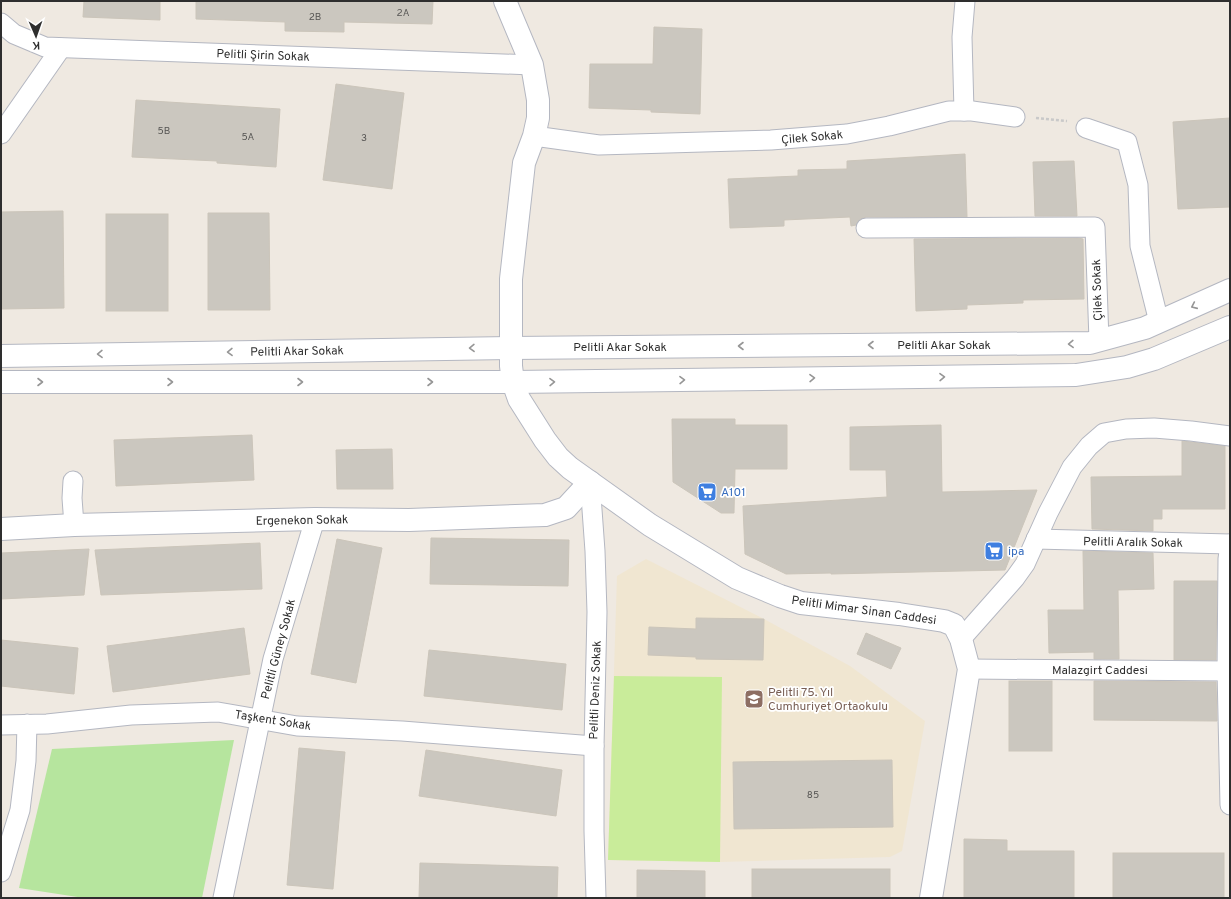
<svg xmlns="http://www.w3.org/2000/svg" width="1231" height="899" font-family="Overpass,sans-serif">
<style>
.education{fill:#f0e6d1}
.green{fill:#b6e59e}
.pitch{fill:#c9ec9a}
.building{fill:#cbc7bf;stroke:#cbc5ba}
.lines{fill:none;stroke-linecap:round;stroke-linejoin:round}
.minor-casing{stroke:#b4b7c1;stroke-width:21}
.tertiary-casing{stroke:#b4b7c1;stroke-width:24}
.secondary-casing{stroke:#b4b7c1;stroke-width:24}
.path{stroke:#c9c9c9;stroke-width:2.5;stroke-dasharray:3 2;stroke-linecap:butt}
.minor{stroke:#fff;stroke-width:19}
.tertiary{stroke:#fff;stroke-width:22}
.secondary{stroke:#fff;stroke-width:22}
.oneway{stroke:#969696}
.labels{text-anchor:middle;stroke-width:3.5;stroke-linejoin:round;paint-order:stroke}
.number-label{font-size:10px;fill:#555452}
.street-label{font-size:12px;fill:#2e2e2e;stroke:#fff}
.shop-label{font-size:12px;fill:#366cbe;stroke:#fff;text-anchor:start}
.education-label{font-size:12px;fill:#785e54;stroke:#fff;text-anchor:start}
</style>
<rect width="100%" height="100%" fill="#efe9e1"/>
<polygon class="education" points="646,559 764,619 850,666 925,721 902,851 890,857 720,862 608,860 617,576"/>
<polygon class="green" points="234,740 202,898 84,898 19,888 52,749"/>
<polygon class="pitch" points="614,676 722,677 720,862 608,860"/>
<g class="building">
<polygon points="84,1 160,1 160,20 83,17"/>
<polygon points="196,1 433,1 432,24 344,22 344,32 285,31 285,22 196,19"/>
<polygon points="654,27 702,29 700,114 651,112 651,110 589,108 590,64 653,64"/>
<polygon points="336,84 404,93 392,189 323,180"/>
<polygon points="136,100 280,109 276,167 217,163 217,161 132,157"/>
<polygon points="1230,118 1230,207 1178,209 1173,122"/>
<polygon points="965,154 967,217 866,217 860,219 856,225 851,226 850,217 784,220 784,226 730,228 728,179 798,176 798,170 847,169 847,161"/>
<polygon points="1074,161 1077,216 1035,216 1033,162"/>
<polygon points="63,211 64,308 2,309 1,212"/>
<polygon points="208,213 269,213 270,310 208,310"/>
<rect x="106" y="214" width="62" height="97"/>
<polygon points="1078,238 1083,239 1084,299 1023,300 1023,303 967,305 967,309 916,311 914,239"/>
<polygon points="672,419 735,419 735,425 787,425 787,469 735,469 734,513 721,513 673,482"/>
<polygon points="941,425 942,492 1037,490 1005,570 831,574 831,573 786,574 745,554 743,506 887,497 886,470 850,470 850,427"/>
<polygon points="252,435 254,480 116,486 114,440"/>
<polygon points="1182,441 1225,446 1225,509 1162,509 1162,519 1153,519 1153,531 1092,529 1091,477 1182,476"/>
<polygon points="392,449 393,489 337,489 336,450"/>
<polygon points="431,538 569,540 568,586 430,584"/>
<polygon points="337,539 382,548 356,683 311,674"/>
<polygon points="260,543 262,589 101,595 95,550"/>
<polygon points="89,549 84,595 1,599 1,553"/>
<polygon points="1083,551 1153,553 1154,589 1118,590 1119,659 1094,659 1094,652 1049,653 1048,610 1084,610"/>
<polygon points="1174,581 1217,581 1216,660 1174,660"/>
<polygon points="696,618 764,619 763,660 696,659 696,657 648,655 649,627 696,629"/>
<polygon points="244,628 250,674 113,692 107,646"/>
<polygon points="866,633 901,648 891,669 857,654"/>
<polygon points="1,640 78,648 74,694 1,686"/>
<polygon points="429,650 566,664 562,710 424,696"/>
<rect x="1009" y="681" width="43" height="70"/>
<polygon points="1094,681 1216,682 1217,721 1094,720"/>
<polygon points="299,748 345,752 333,889 287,885"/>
<polygon points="426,750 562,770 556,816 419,796"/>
<polygon points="892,760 893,827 734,829 733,762"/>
<polygon points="964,839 1007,840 1007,851 1074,851 1074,898 964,898"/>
<rect x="1113" y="853" width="111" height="45"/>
<polygon points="420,863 558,867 557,898 419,898"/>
<rect x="752" y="869" width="138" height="29"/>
<polygon points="637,870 705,871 705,898 637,898"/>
</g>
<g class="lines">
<defs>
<g id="minor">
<polyline points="1,23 14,34 45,47 532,65"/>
<polyline points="964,111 962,37 965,1"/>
<polyline points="1086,128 1127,142 1138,185 1140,246 1159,322"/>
<polyline points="1,134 61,48"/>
<polyline points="534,136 599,145 771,140 847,134 889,126 949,111 972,111 1015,117"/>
<polyline points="866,228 1095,227 1099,341"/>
<polyline points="73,481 72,498 74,525"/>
<polyline points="590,482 595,551 597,612 594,746 594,831 596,898"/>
<polyline points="1036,539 1230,544"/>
<polyline points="1230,544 1228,559 1227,671 1230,805"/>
<polyline points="961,639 1015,578 1025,564 1048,513 1072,467 1089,446 1104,433 1126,429 1154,428 1191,431 1230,436"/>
<polyline points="969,669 1230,671"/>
<polyline points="1,725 47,724 131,715 218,712 297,726 402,731 594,746"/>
<polyline points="1,872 20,810 26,761 27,724"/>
<polyline points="223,898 273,659 315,519"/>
</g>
<g id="tertiary">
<polyline points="505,1 532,65 538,100 538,118 534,136 524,163 511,279 511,366 513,382 519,399 545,440 558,457 570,468 650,525 737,578 780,596 801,603 899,614 944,621 954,625 961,639 969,669 931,898"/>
<polyline points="1,529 74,525 315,519 409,520 545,515 566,508 590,482"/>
</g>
<g id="secondary">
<polyline points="1,356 511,348 1090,343 1145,328 1230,290"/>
<polyline points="1,382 513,382 1076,375 1127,367 1154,359 1230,327"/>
</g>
</defs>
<use href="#minor" class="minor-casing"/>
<use href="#tertiary" class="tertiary-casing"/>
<use href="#secondary" class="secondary-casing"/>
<polyline class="path" points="1036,118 1067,121"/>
<use href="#minor" class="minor"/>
<use href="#tertiary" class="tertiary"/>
<use href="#secondary" class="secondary"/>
</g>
<defs><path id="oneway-chevron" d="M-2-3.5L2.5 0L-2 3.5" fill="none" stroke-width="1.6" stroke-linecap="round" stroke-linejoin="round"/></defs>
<g class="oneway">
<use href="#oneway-chevron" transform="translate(1194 306) rotate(156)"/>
<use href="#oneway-chevron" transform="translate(1071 344) rotate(178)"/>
<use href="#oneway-chevron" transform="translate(871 345) rotate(180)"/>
<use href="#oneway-chevron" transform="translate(741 346) rotate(180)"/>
<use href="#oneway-chevron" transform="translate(472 348) rotate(179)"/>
<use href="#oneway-chevron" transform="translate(230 352) rotate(179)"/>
<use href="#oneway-chevron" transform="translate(100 354) rotate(179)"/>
<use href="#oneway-chevron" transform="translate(942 377) rotate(-1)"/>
<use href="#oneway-chevron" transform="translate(812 378) rotate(-1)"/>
<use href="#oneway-chevron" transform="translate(682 380) rotate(-1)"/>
<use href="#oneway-chevron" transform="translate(40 382)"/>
<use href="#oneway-chevron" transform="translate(170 382)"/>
<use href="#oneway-chevron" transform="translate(300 382)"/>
<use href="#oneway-chevron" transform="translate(430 382)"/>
<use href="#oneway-chevron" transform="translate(552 382) rotate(-1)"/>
</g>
<defs>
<symbol id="supermarket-square" viewBox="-11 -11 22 22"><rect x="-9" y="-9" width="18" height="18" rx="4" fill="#3f7fe0" stroke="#fff"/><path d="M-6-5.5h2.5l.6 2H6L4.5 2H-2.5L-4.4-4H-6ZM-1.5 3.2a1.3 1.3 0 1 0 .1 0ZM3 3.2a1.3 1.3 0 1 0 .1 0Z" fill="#fff"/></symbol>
<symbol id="school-square" viewBox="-11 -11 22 22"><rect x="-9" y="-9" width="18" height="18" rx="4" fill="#8d6e63" stroke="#fff"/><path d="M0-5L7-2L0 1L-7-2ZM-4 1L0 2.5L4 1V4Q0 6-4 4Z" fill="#fff"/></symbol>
</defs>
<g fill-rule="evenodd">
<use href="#supermarket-square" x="696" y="481" width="22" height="22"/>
<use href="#supermarket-square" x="983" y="540" width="22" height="22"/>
<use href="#school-square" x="743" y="688" width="22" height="22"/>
</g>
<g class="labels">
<g class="number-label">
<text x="403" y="16">2A</text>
<text x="315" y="20">2B</text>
<text x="164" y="134">5B</text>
<text x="248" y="140">5A</text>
<text x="364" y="141">3</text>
<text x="813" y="798">85</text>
</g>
<g class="street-label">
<text transform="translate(263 55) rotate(2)" y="4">Pelitli Şirin Sokak</text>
<text transform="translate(812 137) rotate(-5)" y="4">Çilek Sokak</text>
<text transform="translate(1097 290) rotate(-92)" y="4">Çilek Sokak</text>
<text x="944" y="349">Pelitli Akar Sokak</text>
<text x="620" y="351">Pelitli Akar Sokak</text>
<text transform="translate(297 351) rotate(-1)" y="4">Pelitli Akar Sokak</text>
<text transform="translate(302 520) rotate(-1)" y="4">Ergenekon Sokak</text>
<text transform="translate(1133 542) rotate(1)" y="4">Pelitli Aralık Sokak</text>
<text transform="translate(864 610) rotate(8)" y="4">Pelitli Mimar Sinan Caddesi</text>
<text transform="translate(278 649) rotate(-75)" y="4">Pelitli Güney Sokak</text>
<text x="1100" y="674">Malazgirt Caddesi</text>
<text transform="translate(595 690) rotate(-88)" y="4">Pelitli Deniz Sokak</text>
<text transform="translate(273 720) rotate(9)" y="4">Taşkent Sokak</text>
</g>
<g class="shop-label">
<text x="721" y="496">A101</text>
<text x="1008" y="555">ipa</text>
</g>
<g class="education-label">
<text x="768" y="696">Pelitli 75. Yıl<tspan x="768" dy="14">Cumhuriyet Ortaokulu</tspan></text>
</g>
</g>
<rect width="1231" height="899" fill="none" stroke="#2e2e2e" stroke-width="4"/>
<g transform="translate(36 36) rotate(178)" stroke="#ffffff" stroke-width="3" paint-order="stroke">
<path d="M0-3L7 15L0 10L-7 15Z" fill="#2e2e2e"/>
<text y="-6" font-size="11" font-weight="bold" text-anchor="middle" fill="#2e2e2e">K</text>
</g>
</svg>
